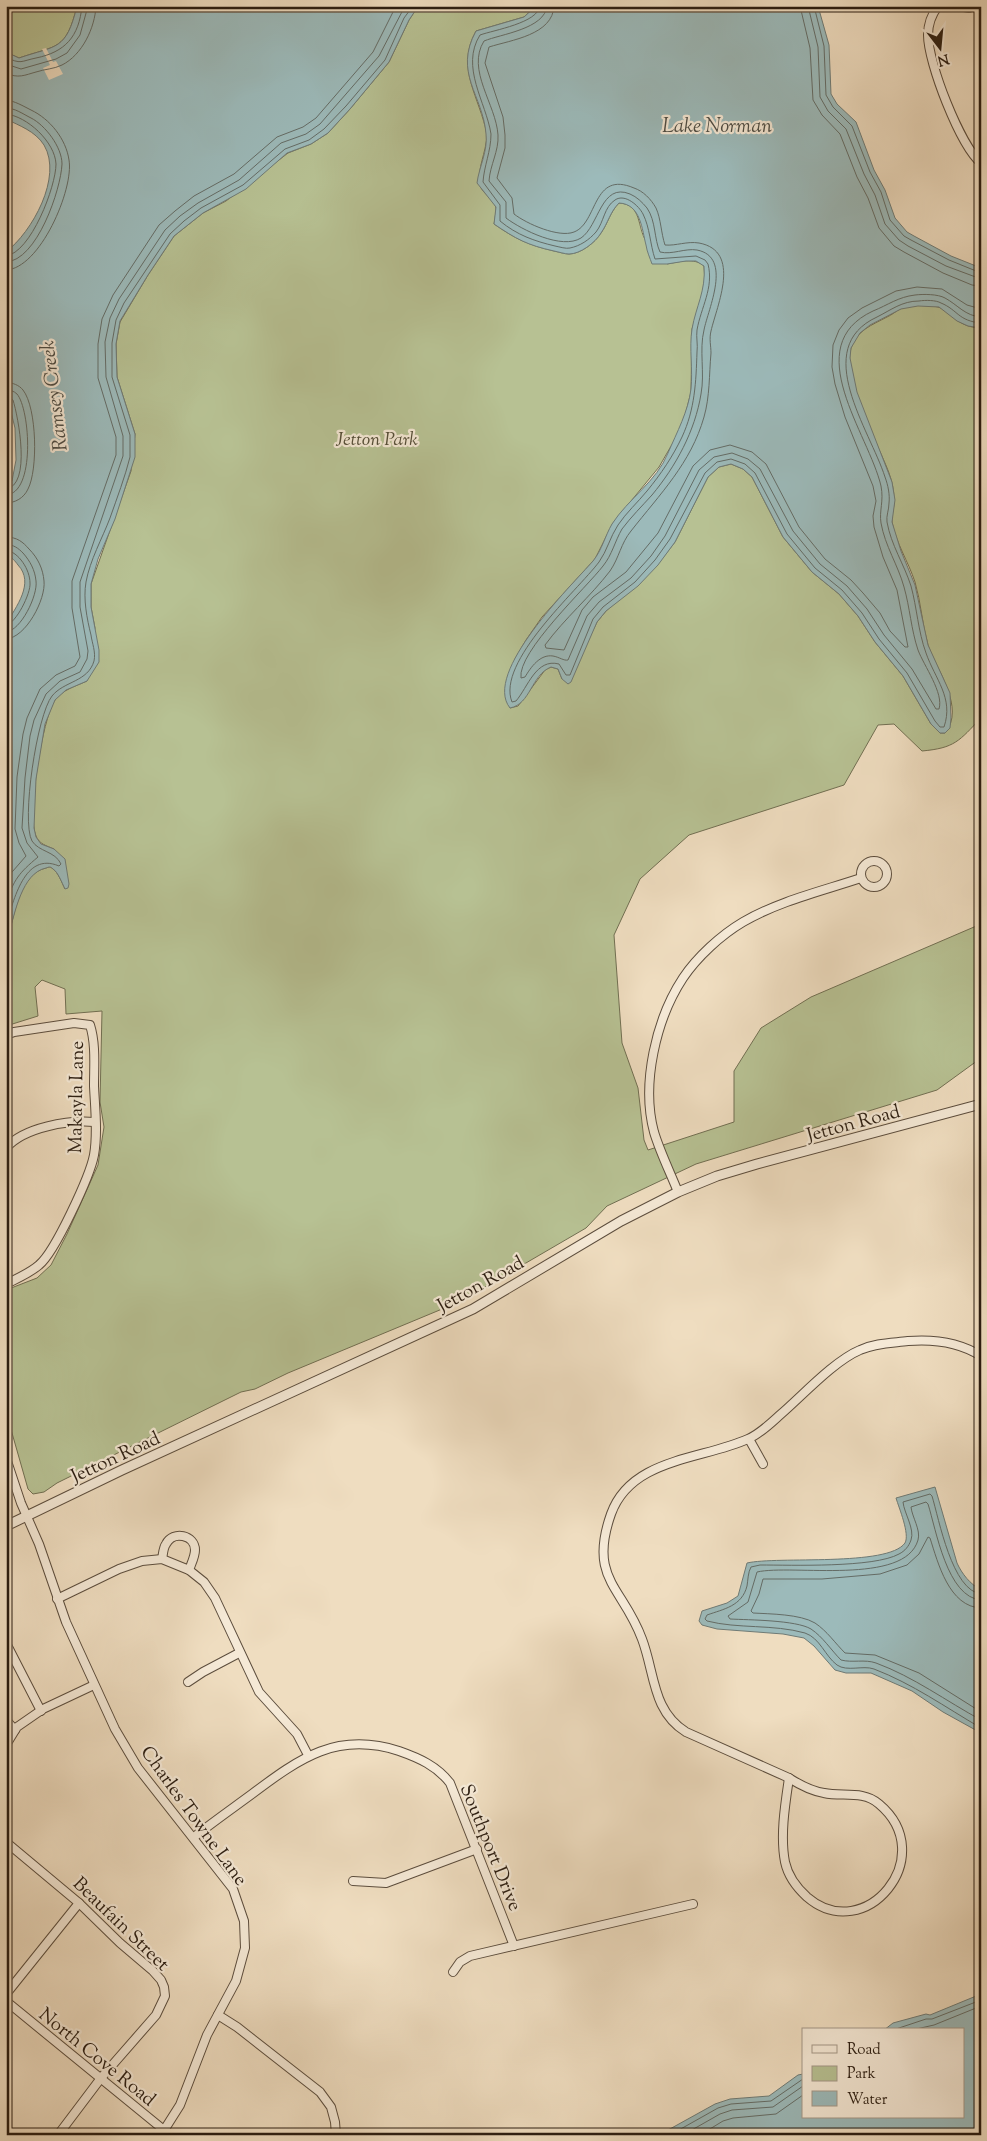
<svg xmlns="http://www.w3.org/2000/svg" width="987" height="2141" font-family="'Sorts Mill Goudy',serif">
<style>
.green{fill:#b7c193;stroke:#716f52}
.water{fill:#9cbaba;stroke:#6f7b76}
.pier{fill:#efddc0}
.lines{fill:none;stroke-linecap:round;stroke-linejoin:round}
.shore{stroke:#646c66;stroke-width:1}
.minor-casing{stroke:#5c4d3d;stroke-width:10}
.tertiary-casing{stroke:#5c4d3d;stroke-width:11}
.minor{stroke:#f5e9d6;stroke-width:8}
.tertiary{stroke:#f5e9d6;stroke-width:9}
.labels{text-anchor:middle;stroke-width:4.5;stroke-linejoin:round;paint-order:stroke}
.park-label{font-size:19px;font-style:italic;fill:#554e38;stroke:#f5e9d6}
.street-label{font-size:19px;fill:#2b1d11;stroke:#f5e9d6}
.water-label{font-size:20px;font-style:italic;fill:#4d4c44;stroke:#f5e9d6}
</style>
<rect width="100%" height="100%" fill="#efddc0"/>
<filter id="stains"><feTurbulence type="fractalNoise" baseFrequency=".004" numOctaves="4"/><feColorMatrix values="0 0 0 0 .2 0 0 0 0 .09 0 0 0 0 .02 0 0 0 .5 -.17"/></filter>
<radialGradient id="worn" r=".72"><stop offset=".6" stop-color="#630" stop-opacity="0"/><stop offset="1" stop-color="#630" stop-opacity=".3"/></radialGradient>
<g class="green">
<path d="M6,6H77C66,51 57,45 19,58L6,52Z"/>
<path d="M423,6L442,9L450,6H536L524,17L476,31C455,69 480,97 487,135C486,154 477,167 480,185C482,194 494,198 496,208C496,212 495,219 494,224C516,239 528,245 554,251C559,252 565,254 569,254C580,254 595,243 601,233C608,223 610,212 619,203C642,204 637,227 646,241C652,249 660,257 667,264C679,262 694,257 704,266L705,280L703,293L692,329L691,392L686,412L678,434L659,467L613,523L595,559L542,617L526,640L515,659L510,708L518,706L545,670L551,667L558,669L562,679L586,645L597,622L606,611L658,564L675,542L708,477L719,467L731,464L743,469L752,477L783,537L812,572L839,594L858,616L875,642L903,676L931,724L940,733H945C966,708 936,669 928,645C922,624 921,602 915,582C908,561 896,543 892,522C891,514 895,507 894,499C894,491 892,481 889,473C878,443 842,380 851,348C857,330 872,325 887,317C892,315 896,311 900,309C910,305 927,304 938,307C954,312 955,327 981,328V718C959,741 955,748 922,751L894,724L878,725L844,785L689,835L640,879L614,935L622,1043L638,1088L644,1140L648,1150L734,1122V1071L761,1028L811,997L981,924V1058L937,1090L696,1164L607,1206L586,1228L459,1302L288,1373L255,1389L241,1392L57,1483L44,1492L33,1494L28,1489L6,1412V1290L37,1278L51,1265L67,1234L98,1165L104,1127L100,1102L102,1011L66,1014L65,989L42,980L35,987L38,1016L6,1026V934L9,933C15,913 20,873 46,868C49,867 50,866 53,869C58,872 62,883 65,889L54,849C47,846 39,844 36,836C27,816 42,719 55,700C62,690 76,686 87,681L95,628L91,607V584L131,471L135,434L117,377L116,344L120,322L148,275L174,236L203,213L226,201L288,153L311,144L328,133L350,109L389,62L409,20L415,11Z"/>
</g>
<g class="water">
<path d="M77,6H423L415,11L409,20L389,62L350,109L328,133L311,144L287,153L246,189L203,213L174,236L148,275L120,321L116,344L117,377L135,434V457L115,519L98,559L91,584V607L99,650V662L87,681L66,690L55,700L45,724L36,779L34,828L36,837L41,844L54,849L65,859L69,884L68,888L65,889C62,883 58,872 53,869C50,866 49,867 46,868C22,873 15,913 9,933H6V624C16,607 35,583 18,565C15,561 12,557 6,555V486L12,481L16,460L15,428L6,392V252C32,232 63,177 44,145C35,131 20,126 6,119V52L19,58C57,45 66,51 77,6Z"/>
<path d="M536,6H818L829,45L831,94L837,104L856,122L874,170L885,190L895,218L907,232L914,236L951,256L981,268V328L968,326L957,321L939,307L918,306L901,309L870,325L860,333L851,348L850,358L857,392L892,482L895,500L892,522L901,551L915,585L928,645L950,693L951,718L950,728L945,733H940L931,724L903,676L875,642L858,616L839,594L812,572L783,537L752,477L743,469L731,464L719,467L708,477L675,542L658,565L638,586L606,611L597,622L571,682L568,684L562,679L558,669L551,667C531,675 531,704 510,708C482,673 571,586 593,561C602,550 605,536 612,524C628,499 657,481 668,453C677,432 688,412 691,389C693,370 689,348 692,329C696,306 706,291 704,266L696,261H686L667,264H652C650,258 647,252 646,245C642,230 641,204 619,203C610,212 608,223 601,233C595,243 580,254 569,254C565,254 559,252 554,251C527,245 516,239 494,224L496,207L477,183C479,167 488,151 486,134C483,95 453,73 476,31L524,17Z"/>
<path d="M935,1487L957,1563C962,1574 970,1584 981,1590V1733L943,1712L912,1691L871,1673H846L835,1670L814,1646L804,1638L783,1634L717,1629L702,1625L699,1621L702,1611L727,1603L738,1596L747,1563C777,1556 888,1567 905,1543C910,1534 899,1508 896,1498Z"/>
<polygon points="981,1994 981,2135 659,2135 715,2104 730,2099 769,2096 798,2075 803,2074 803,2117 963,2117 963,2030 884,2030 893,2023 926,2014 930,2015"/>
</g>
<polygon class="pier" points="46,48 53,62 56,61 63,74 49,80 43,68 50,65 42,49"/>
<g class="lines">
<g class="shore">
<path d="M540,6C538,23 494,30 480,35C460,67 486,102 491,134C491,151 484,166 483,182L500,205V221C517,235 534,241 555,246C560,247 566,249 570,248C580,246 589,240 596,232C604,222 604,207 615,200C625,193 639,206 643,214C650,228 650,244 655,259L696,256L705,260L708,264C714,288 701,307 697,330C696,337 698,345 697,352C696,382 695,409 682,437C673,456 661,474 647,491C638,502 626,513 618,525C610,537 607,551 599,562C577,591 496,662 512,702L516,701C528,687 536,658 559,664L566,675H570L593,619L603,607L635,582L655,560L670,539L705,473L717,462L731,459L745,464L755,473L787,534L815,568L842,590L862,613L879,639L907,673L935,721L940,727H944C954,698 935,679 926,653C918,631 917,608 911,586C904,564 891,545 887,522C886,516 889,510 889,503C890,495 888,485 885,477C870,430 810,348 877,317C891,310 902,301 919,301C925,300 936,300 941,303C958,310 958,321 981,323"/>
<path d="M547,6C545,29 501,34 484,41C466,70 496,104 498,135C499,151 490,165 489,181L506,202V218C522,230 562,250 581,238C599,226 601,182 630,194C637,197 642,202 647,208C656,221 654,239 660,252C672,255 685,248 697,250C733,257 708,309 704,330C699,350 705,373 701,394C695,431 676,466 652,495C642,506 631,517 622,529C615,541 612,555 603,566C587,587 517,652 521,678L525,677C531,667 540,654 553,656C559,657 564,661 568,660L587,616L599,602L631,578L651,556L665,536L699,470L714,457L732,453L748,459L760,469L793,531L820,564L847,586L867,609L884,635L912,669L936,709H939C944,693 924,666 918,650C911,629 910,608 904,587C898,565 885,546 881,523C879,511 884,501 881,486C869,434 798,346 873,311C888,305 898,297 915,295C923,294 938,294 945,298C958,305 965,316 981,317"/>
<path d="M554,6C553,35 511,40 489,47L485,63L503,117L505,135V148L497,178L512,198L514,214C527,224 559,238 574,232C598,223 592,170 634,188C643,191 651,199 656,208C661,219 661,233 665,245C676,246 687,241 699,243C742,251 717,305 711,331C709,339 711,346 711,353C709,375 710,396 704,417C691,463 660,494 631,531C621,543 619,558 610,571C590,597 565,618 545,645L546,648L564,650L582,610L593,597L626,572L658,533L693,466L710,450L730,445L752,452L766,464L799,527L825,559L851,580L863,593L880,613L890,631L905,647H908L897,590L883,557L874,527L873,516L876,501L873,486L845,417L835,384L832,367L833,345L839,330L848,318L862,308L896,291L917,287L942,289L967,305L981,309"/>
<polyline points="800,6 810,48 813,100 822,115 840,134 857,177 868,198 879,228 894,246 904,252 943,273 972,285 981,286"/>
<polyline points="808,6 818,47 820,97 828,111 846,129 864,174 875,195 885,224 899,240 908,246 946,266 981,279"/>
<polyline points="814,6 824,46 826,95 833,107 852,126 870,172 881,192 890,220 904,236 911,240 949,260 981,273"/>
<path d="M6,57C21,65 21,61 36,58C65,52 79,37 82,6"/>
<polyline points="6,64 21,69 56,59 67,53 80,35 88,6"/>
<path d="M6,73C18,79 25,75 36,72C45,69 54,69 62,65C82,55 95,28 96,6"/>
<path d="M6,100C15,101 23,106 31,110C50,119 66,139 69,160C74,189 40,269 6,270"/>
<path d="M6,108C15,108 23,114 31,118C45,125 62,147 62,164C61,189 37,261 6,262"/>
<path d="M6,114C27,116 55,142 56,164C56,186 31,253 6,256"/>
<path d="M6,382C13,383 19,385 23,390C37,408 38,470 28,489C24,498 15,503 6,503"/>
<path d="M6,390C10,390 14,391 17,394C30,409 36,494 6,495"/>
<path d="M6,396L13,400C18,416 32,486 6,489"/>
<path d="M6,537C17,537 23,542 29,549C38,558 43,569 44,581C46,599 26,638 6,639"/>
<path d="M6,544C14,545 18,548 23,553C30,561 35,570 36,581C38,595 21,631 6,632"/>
<path d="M6,550C19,552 30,570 30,583C31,593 16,624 6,625"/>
<polyline points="6,879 26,856 19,843 15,829 17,777 23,734 27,718 40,689 56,675 75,666 80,657 72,608 72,581 116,455 116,437 98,378 98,344 102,319 113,295 159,225 175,211 194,196 234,174 277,137 303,127 316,118 373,52 396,6"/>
<path d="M6,903C14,879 19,873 38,857L27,843L22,828L25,778L30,736L34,720L46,694L60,681L80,672L87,659L88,651L80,607V582L123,456V436L106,377L105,342L110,318L119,299L165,230L180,216L198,203L239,180L281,143L306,134L320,124L379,56L405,6"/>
<path d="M6,924C14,901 24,851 59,866L61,864C55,851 39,852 32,841C21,821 37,715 52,696C64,681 88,682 94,661C96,652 92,643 91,635C87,619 83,599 86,582C90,560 102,539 110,518C117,498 125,477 130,457V435L112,377V343L116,320L124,303L170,234L184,221L201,208L243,185L285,149L309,140L324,129L346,106L385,60L404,18L413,6"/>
<path d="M981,1594C952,1591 939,1519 932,1496L930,1494L903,1502C904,1513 915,1529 911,1540C909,1546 905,1551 899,1554C874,1568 791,1565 760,1565L751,1567C748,1572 748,1580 747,1586C742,1606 724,1609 707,1615L705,1619L707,1621C738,1629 773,1624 805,1633C820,1638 825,1656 837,1665C847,1672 863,1665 874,1669C913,1684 945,1707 981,1728"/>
<path d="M981,1600C947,1598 936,1529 928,1504L926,1502L911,1507C912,1517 921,1530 918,1540C905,1586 792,1564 757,1572L748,1602L728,1616L730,1619C749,1620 796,1620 811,1629C823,1637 831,1650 841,1660C852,1663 865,1659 876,1663C914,1677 946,1701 981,1720"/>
<path d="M981,1608C949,1607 938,1563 930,1538L928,1537L919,1554L907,1565L880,1574L822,1579H763L759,1594L751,1611L753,1613C770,1614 800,1614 815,1623C827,1631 835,1643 845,1653L875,1655L919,1673L981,1712"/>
<polyline points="893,2030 926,2019 932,2019 981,2000"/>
<polyline points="912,2030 934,2025 981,2006"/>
<polyline points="670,2135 718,2108 731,2104 771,2101 803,2079"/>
<polyline points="683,2135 720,2114 732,2110 773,2107 803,2086"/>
<polyline points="700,2135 723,2121 733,2118 776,2114 803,2095"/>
</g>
<defs>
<g id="minor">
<path d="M938,6C932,14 928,25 928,35C928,63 960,145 981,163"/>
<polyline points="959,6 969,8 973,6"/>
<circle cx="874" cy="874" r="13"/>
<path d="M6,1035L14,1032L74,1023L90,1025C96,1044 94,1066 94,1086C95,1108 98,1133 94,1155C90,1176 55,1252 39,1265C30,1273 18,1278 6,1284"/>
<path d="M6,1148C24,1127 69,1120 94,1122"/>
<path d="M678,1192C670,1172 660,1152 654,1132C641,1084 656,1019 683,978C697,957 721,935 743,922C779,901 822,891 861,878"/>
<polyline points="749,1439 763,1464"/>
<polyline points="6,1458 21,1503 39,1544 66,1622 115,1729 138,1768 233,1889 244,1921 245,1948 236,1981 207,2035 180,2105 161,2135"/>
<path d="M162,1559C163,1555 163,1548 166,1544C173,1530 195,1535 195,1550C195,1557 191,1564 189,1570"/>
<polyline points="57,1599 119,1569 142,1561 162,1559 189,1570 204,1582 215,1598 259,1692 297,1734 308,1755"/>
<polyline points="6,1643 41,1711"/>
<polyline points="188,1682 203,1672 239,1653"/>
<polyline points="6,1720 15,1730"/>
<polyline points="6,1745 17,1727 43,1709 94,1685"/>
<path d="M789,1778L686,1732C652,1711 655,1673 642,1639C623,1587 588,1579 611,1514C631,1458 701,1460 748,1439C760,1434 771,1423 781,1414C803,1395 834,1361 860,1350C875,1343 892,1343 908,1341C933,1339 959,1342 981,1356"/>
<path d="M789,1778C800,1785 811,1791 824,1793C842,1797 863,1790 879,1804C941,1856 865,1947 807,1897C796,1887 788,1876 785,1862C780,1836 785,1805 789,1778Z"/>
<path d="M194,1837C213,1822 233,1808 252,1794C300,1758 337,1731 399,1751C419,1758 437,1766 450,1783L514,1946"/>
<polyline points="6,1842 79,1903 120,1943 153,1971 161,1980 164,1987 165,1996 156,2015 101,2078 58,2135"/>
<polyline points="353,1881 386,1883 477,1849"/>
<polyline points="453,1972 460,1962 470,1956 693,1904"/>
<polyline points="6,1994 79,1903"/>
<polyline points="6,2001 170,2135"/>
<polyline points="218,2015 237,2027 320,2092 331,2107 335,2122 336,2135"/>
</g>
<polyline id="tertiary" points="6,1526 122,1470 473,1309 621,1221 678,1192 717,1176 757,1164 981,1104"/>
</defs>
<use href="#minor" class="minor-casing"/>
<use href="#tertiary" class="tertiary-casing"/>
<use href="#minor" class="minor"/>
<use href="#tertiary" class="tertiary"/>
</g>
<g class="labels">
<g class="park-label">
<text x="377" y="445">Jetton Park</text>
</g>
<g class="street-label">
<text transform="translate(75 1097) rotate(-89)" y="7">Makayla Lane</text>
<text transform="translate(853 1122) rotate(-15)" y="7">Jetton Road</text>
<text transform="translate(480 1283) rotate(-29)" y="7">Jetton Road</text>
<text transform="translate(115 1456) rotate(-25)" y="7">Jetton Road</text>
<text transform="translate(195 1815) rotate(54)" y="7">Charles Towne Lane</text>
<text transform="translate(492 1847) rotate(68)" y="7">Southport Drive</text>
<text transform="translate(122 1923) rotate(44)" y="7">Beaufain Street</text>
<text transform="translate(98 2056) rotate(39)" y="7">North Cove Road</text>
</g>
<g class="water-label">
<text x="717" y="132">Lake Norman</text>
<text transform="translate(53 396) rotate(-97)" y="7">Ramsey Creek</text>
</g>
</g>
<rect width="987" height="2141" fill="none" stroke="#efddc0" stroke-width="25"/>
<rect x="8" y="8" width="972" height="2126" fill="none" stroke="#2b1d11" stroke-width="2.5"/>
<rect x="12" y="12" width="962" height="2116" fill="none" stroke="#2b1d11"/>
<rect x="802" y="2028" width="162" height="90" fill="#f5e9d6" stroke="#a49787"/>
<rect x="812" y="2045" width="25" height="8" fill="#f5e9d6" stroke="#a49787"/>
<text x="847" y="2054" font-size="15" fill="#2b1d11">Road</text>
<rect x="812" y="2066" width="25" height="15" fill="#b7c193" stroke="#a49787"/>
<text x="847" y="2078" font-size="15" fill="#2b1d11">Park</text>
<rect x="812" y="2091" width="25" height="15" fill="#9cbaba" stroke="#a49787"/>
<text x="847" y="2104" font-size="15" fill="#2b1d11">Water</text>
<g transform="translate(940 48) rotate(164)" stroke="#f5e9d6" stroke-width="4" paint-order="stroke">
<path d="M0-4L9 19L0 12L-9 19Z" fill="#2b1d11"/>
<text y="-8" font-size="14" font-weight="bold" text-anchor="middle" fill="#2b1d11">N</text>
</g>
<rect width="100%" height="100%" filter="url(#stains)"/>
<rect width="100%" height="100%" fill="url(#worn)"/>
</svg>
